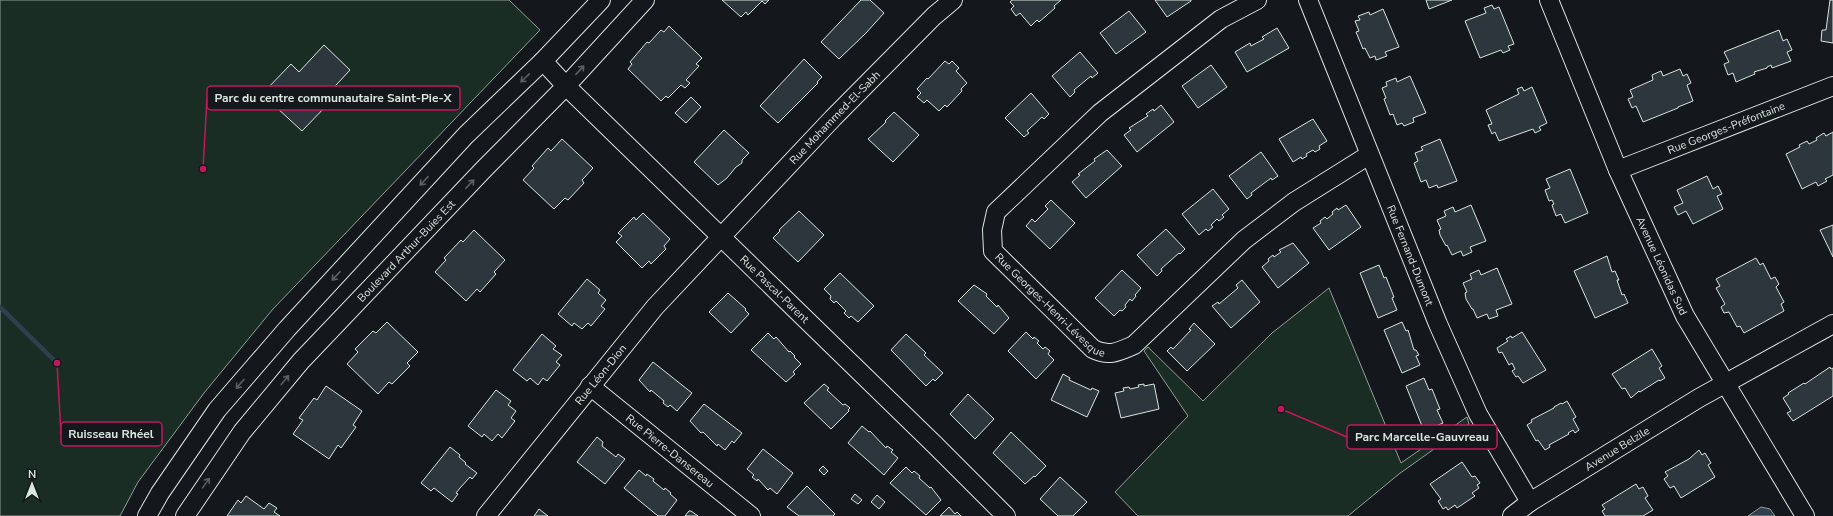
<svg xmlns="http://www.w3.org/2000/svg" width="1833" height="516" font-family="'Nunito Sans',sans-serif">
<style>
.green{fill:#1a2d24;stroke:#939e99}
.water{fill:#2f3f4d;stroke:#939e99}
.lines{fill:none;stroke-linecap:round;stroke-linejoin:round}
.stream{stroke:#2f3f4d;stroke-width:4.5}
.building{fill:#2c363c;stroke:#d8e6dc}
.minor-casing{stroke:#d8e6dc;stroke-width:20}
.minor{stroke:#14181c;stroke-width:18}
.oneway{stroke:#59605f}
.labels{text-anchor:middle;stroke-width:3;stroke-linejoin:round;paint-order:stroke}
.street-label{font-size:11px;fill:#d8e6dc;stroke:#14181c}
.leader{fill:none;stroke:#c2185b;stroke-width:1.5}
.callout-dot{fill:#c2185b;stroke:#14181c;stroke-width:1.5}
.callout{fill:#14181c;stroke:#c2185b;stroke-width:1.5}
.callout-label{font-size:12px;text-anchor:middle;font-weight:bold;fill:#d8e6dc}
</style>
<rect width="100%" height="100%" fill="#14181c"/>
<g class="green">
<polygon points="0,0 509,0 540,30 273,309 204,393 138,482 120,516 0,516"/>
<polygon points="1329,288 1401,463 1467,417 1469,424 1399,474 1348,516 1138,516 1115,492 1188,416 1144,351 1148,347 1203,401 1272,333"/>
</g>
<polygon class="water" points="1761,507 1770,509 1775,516 1748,516"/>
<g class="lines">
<polyline class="stream" points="0,307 57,363"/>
</g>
<g class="building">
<polygon points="722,0 769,0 765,4 762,1 748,15 746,12 741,17"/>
<polygon points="861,0 870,0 884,13 866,33 839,59 821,42"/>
<polygon points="1012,0 1061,0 1054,6 1055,8 1039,22 1037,20 1031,26 1020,13 1016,16 1011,9 1014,6 1010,2"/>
<polygon points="1155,0 1191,0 1191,1 1167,17"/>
<polygon points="1426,0 1452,0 1429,9"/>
<polygon points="1830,0 1833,0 1833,43 1821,41 1822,30 1826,30"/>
<polygon points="1492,5 1494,9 1499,7 1514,44 1508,46 1510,50 1503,53 1501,50 1480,58 1465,21 1486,13 1484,8"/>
<polygon points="1383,9 1399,47 1385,52 1387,56 1376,60 1375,56 1370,58 1365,48 1363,49 1356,32 1359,31 1355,21 1360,20 1358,16 1369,12 1370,15"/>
<polygon points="1129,11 1146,32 1116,54 1100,33"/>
<polygon points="669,26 702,58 696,64 699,66 686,80 690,83 685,88 681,85 668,98 666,96 661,101 628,69 632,64 630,62 647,42 649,43 661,30 664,32"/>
<polygon points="1277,28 1289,48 1247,72 1235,52 1250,43 1251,46 1264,39 1262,37"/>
<polygon points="1779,30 1783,41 1787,39 1792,50 1787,52 1791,61 1772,68 1771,65 1767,67 1767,68 1754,72 1755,74 1736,82 1733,73 1728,75 1724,64 1729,62 1724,52"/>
<polygon points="324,45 350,70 325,97 330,102 302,131 262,94 291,64 299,72"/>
<polygon points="1080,52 1098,73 1092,78 1091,76 1074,90 1075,92 1070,97 1052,76"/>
<polygon points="804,59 822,77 817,82 818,83 778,123 760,106"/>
<polygon points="945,61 949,64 952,61 959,68 956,71 967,83 961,89 962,91 947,107 945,105 939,111 927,100 924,103 917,97 921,93 917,89 927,78 928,79"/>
<polygon points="1211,65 1227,87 1198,108 1182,86"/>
<polygon points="1680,69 1683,76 1687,74 1691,83 1687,85 1693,101 1678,107 1678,108 1643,122 1636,106 1632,108 1628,99 1633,97 1630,90 1653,80 1652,75 1661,71 1663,76"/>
<polygon points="1410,76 1426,113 1413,118 1414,122 1404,126 1402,123 1397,125 1393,114 1390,115 1384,99 1386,98 1382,88 1387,86 1386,82 1396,78 1397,82"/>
<polygon points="1522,87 1524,91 1532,87 1547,123 1539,127 1541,130 1535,133 1533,129 1499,141 1495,132 1492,134 1488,125 1492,124 1486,110 1519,94 1517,89"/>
<polygon points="1031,93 1049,114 1044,119 1042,117 1027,131 1029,133 1024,137 1005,118"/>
<polygon points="691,97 701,107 686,123 675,113"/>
<polygon points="1161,105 1174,122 1137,152 1124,135 1131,130 1129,128 1148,116 1146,114 1153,109 1154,111"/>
<polygon points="894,112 919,135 893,162 868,139 886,122 885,121"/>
<polygon points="1313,119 1327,141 1319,146 1320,149 1315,152 1313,150 1306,154 1307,156 1302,159 1301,157 1293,162 1279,139"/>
<polygon points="724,130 749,153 742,160 742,163 736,167 727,178 718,185 694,162"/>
<polygon points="1833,132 1833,175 1825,179 1827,181 1818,186 1816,182 1802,189 1786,154 1800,147 1799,145 1807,141 1809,144 1817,140 1816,138 1824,133 1826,136"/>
<polygon points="562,139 593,168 582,180 584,183 568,200 565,198 554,209 523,180 534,168 532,166 548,148 551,151"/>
<polygon points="1440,139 1457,181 1438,188 1437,185 1429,188 1426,180 1421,182 1414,163 1418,161 1415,153 1423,150 1421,147"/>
<polygon points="1107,150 1122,166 1086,198 1072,182 1080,175 1078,174 1095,161 1094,159"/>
<polygon points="1261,152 1278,176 1272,180 1271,178 1251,193 1252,195 1247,199 1229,176"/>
<polygon points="1570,169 1588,213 1565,223 1561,214 1556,216 1552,205 1554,204 1552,200 1549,201 1545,190 1550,188 1546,179"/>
<polygon points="1707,176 1713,189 1718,186 1722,194 1717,196 1723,209 1693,224 1686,211 1678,215 1674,207 1683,203 1677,190"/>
<polygon points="1213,189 1229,209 1222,215 1224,217 1219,221 1217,219 1211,225 1213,227 1208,231 1206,229 1199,235 1182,214"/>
<polygon points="1051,200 1075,223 1050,249 1026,226 1032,219 1035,222 1048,209 1045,206"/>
<polygon points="1346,205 1361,227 1329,250 1313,228 1321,223 1320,221 1325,217 1327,219 1333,214 1332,212 1337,208 1338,210"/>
<polygon points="1471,205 1486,241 1470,247 1472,252 1463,256 1461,251 1452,255 1447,245 1446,246 1440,235 1439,230 1441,229 1437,220 1446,216 1444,211 1453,207 1455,212"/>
<polygon points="799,211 824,235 798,262 773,238 780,231 779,230"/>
<polygon points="643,213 670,239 664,246 666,249 651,264 649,261 642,268 616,242 622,236 618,233 634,217 636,220"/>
<polygon points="1833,225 1833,257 1820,230"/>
<polygon points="1166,229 1185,249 1180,254 1179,253 1161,269 1162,271 1157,276 1137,255"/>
<polygon points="474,230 505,260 494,272 496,274 480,292 477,289 466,301 435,272 446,260 444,258 461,240 463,242"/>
<polygon points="1293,243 1309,263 1278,288 1262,267 1269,261 1268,259 1273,255 1274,257 1281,252 1279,250"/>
<polygon points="1607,256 1612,272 1615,271 1619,280 1617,280 1622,295 1624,294 1628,303 1595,318 1574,271"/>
<polygon points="1756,258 1760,265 1763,263 1771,279 1775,277 1779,284 1776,287 1784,302 1781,304 1784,311 1744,333 1740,326 1737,327 1729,312 1724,313 1721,307 1725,304 1716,288 1720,286 1716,279"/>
<polygon points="1379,265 1384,278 1386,277 1394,297 1392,298 1397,310 1378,318 1360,273"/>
<polygon points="1497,268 1512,304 1496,310 1498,316 1489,319 1487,314 1477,318 1473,309 1472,309 1466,299 1465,293 1467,292 1463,283 1472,279 1470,274 1479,270 1481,275"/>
<polygon points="1122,270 1141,288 1135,295 1136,296 1132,301 1130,299 1125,305 1126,307 1122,311 1120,310 1114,316 1095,298"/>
<polygon points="840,273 874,306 858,322 851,316 849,318 844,313 846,311 836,301 834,303 830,299 831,296 824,289"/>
<polygon points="587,279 600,290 598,293 606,300 601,306 605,309 591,326 588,323 582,329 574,323 572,326 558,314"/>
<polygon points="1242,280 1260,302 1231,328 1212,306 1218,302 1219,304 1238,288 1236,285"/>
<polygon points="974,285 987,294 986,296 997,307 998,305 1009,318 994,334 958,301"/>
<polygon points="728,293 746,309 745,310 749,314 731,333 709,312"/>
<polygon points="387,322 418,352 407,363 410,366 392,384 389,382 378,394 347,364 358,352 355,349 373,331 376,333"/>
<polygon points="1402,322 1406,331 1408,330 1414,350 1416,350 1419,355 1416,356 1420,365 1402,373 1384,330"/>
<polygon points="1194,323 1215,344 1187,371 1167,351 1171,347 1173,349 1191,330 1189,329"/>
<polygon points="1026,332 1033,339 1034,337 1039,341 1037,343 1043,349 1045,347 1050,351 1048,354 1054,360 1036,379 1008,351"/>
<polygon points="1522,332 1546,370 1523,383 1518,376 1516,377 1512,371 1515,369 1512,363 1509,365 1502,352 1499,353 1497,348 1508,341 1506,339 1511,336 1512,338"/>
<polygon points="768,333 774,339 776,337 789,352 790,351 795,356 794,357 801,364 793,372 795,374 786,382 751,350"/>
<polygon points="542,334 556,346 553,349 562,355 556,362 560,365 547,381 543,378 538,385 530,378 527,381 513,370"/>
<polygon points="906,334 926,353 924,355 943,373 935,381 933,379 926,386 891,350"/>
<polygon points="1652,349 1662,366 1659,368 1665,378 1660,381 1659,380 1640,392 1639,391 1631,398 1625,388 1622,389 1612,374"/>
<polygon points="653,362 692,393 677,411 670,405 668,407 663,403 664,401 651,390 650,392 639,380"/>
<polygon points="1830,367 1831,369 1833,368 1833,396 1793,421 1787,413 1791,411 1783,398 1789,394 1788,393 1804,383 1805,384"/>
<polygon points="1063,374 1070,378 1069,380 1091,390 1092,388 1099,391 1087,417 1051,400"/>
<polygon points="1424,378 1429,390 1432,389 1440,409 1437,410 1443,423 1424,431 1406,386"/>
<polygon points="824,384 829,388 827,390 843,405 845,404 850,408 848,410 849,411 831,429 804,403"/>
<polygon points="1144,384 1144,386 1154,384 1159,409 1121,418 1115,393 1124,391 1123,388 1129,387 1130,389 1139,387 1138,385"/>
<polygon points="326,386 362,411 353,425 356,427 341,448 338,445 329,459 293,434 303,420 299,418 314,398 317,400"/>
<polygon points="496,390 511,401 508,405 516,411 511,418 515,421 502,438 498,434 492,441 484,434 482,437 468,426"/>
<polygon points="968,394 994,419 975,439 950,414"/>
<polygon points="1567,401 1576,417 1573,419 1579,430 1575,433 1573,430 1568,433 1569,434 1549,445 1550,447 1545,450 1538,440 1536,441 1527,425 1532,422 1531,420 1554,408 1554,407 1561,403 1562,404"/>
<polygon points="704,404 742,433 734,443 732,441 725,450 718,444 717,446 703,432 701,433 690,421"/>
<polygon points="862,426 869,432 870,431 886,448 887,446 893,450 891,452 898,458 884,475 848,443"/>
<polygon points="1011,432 1046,466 1035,477 1034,476 1025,484 993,453"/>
<polygon points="597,437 603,442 602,446 616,457 618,454 625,459 605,484 577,462"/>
<polygon points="450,447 460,455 459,457 466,463 465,464 477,473 472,479 470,477 460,488 456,493 458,494 452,502 434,488 431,491 421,483"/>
<polygon points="763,449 793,473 777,494 770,488 768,490 758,479 757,481 752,477 754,475 747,469"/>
<polygon points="1699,450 1702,455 1705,453 1711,463 1708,465 1715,477 1681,498 1674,486 1670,488 1664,479 1668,476 1665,472 1689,459"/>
<polygon points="1462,462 1472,477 1475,476 1480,483 1477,485 1479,488 1472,493 1475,496 1457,508 1455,505 1448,510 1446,507 1443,509 1438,501 1441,499 1430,484"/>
<polygon points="823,466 828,471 824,475 819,470"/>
<polygon points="906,467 912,473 914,471 920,476 919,478 930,488 931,487 941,500 926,515 890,483"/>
<polygon points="639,470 646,476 647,474 654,479 653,481 664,490 665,488 671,493 670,494 677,500 665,516 658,516 624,488"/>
<polygon points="1060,477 1087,502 1073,516 1058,516 1040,499"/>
<polygon points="1636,484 1639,489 1643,487 1648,496 1645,498 1653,510 1643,516 1605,516 1602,511 1605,509 1602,505"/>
<polygon points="807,486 835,514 833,516 799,516 787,507"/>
<polygon points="855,494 862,500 858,504 851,499"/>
<polygon points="877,495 885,502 879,509 871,502"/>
<polygon points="246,496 264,509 269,503 277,508 274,512 280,516 227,516 238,500 241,503"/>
<polygon points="949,507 955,514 957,512 961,516 940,516"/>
<polygon points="539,509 548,516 534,516"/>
<polygon points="689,511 691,511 698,516 685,516"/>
</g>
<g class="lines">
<defs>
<g id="minor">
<path id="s1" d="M1257,0L1221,19L1100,113L996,212L992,230L993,251L1093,349C1109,357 1118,352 1134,345L1244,240L1294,202L1369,155"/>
<path id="s2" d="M1308,0L1438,324L1478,414L1530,502"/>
<path id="s3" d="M1549,0L1618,170L1685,316L1805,516"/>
<path id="s4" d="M543,61L566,86L935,445L1006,516"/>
<path id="s5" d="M1618,170L1833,86"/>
<path id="s6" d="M590,386L751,516"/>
<polyline points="147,516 160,493 217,410 287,329 466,135 543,61 601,0"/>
<path id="s7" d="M185,516L242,432L301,361L484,169L566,86L645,0"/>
<path id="s8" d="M486,516L655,307L833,118L934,16L953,0"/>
<path id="s9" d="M1512,516L1530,502L1699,398L1833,324"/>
</g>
</defs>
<use href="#minor" class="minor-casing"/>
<use href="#minor" class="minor"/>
</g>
<defs><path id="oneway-shaft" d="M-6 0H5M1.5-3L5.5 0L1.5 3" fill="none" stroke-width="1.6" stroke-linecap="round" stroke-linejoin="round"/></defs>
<g class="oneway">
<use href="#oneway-shaft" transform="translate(580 70) rotate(-47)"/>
<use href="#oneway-shaft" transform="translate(525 78) rotate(136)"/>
<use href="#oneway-shaft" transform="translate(424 181) rotate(133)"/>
<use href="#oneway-shaft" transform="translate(470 184) rotate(-46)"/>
<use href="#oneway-shaft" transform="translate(336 276) rotate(133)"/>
<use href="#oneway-shaft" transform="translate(285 380) rotate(-50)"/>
<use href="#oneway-shaft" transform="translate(240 384) rotate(131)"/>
<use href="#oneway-shaft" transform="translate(206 483) rotate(-55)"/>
</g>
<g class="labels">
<g class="street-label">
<text dy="4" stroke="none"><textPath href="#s8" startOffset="530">Rue Mohammed-El-Sabh</textPath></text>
<text dy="4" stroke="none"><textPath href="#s5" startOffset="116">Rue Georges-Préfontaine</textPath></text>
<text dy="4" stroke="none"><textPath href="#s7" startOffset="346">Boulevard Arthur-Buies Est</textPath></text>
<text dy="4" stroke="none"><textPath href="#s2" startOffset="275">Rue Fernand-Dumont</textPath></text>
<text dy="4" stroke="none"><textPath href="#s3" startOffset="289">Avenue Léonidas Sud</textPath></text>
<text dy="4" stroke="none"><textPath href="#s4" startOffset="325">Rue Pascal-Parent</textPath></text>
<text dy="4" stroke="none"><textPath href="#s1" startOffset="456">Rue Georges-Henri-Lévesque</textPath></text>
<text dy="4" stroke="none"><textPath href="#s8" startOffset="182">Rue Léon-Dion</textPath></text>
<text dy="4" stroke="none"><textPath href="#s9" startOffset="125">Avenue Belzile</textPath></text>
<text dy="4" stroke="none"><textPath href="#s6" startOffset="103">Rue Pierre-Dansereau</textPath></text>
</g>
</g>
<path class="leader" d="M203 169L207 98M57 363L61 434M1281 409L1347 437"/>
<g class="callout-dot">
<circle cx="203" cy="169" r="4"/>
<circle cx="57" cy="363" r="4"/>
<circle cx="1281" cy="409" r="4"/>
</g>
<g class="callout">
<rect x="207" y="86" width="253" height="24" rx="4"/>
<rect x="61" y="422" width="101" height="24" rx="4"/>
<rect x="1347" y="425" width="150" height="24" rx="4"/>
</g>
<g class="callout-label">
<text x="333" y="102">Parc du centre communautaire Saint-Pie-X</text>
<text x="111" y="438">Ruisseau Rhéel</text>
<text x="1422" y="441">Parc Marcelle-Gauvreau</text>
</g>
<g transform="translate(32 484)" stroke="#14181c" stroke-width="3" paint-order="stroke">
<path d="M0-3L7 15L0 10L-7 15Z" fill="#d8e6dc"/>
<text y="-6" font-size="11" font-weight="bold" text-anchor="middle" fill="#d8e6dc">N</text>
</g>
</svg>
